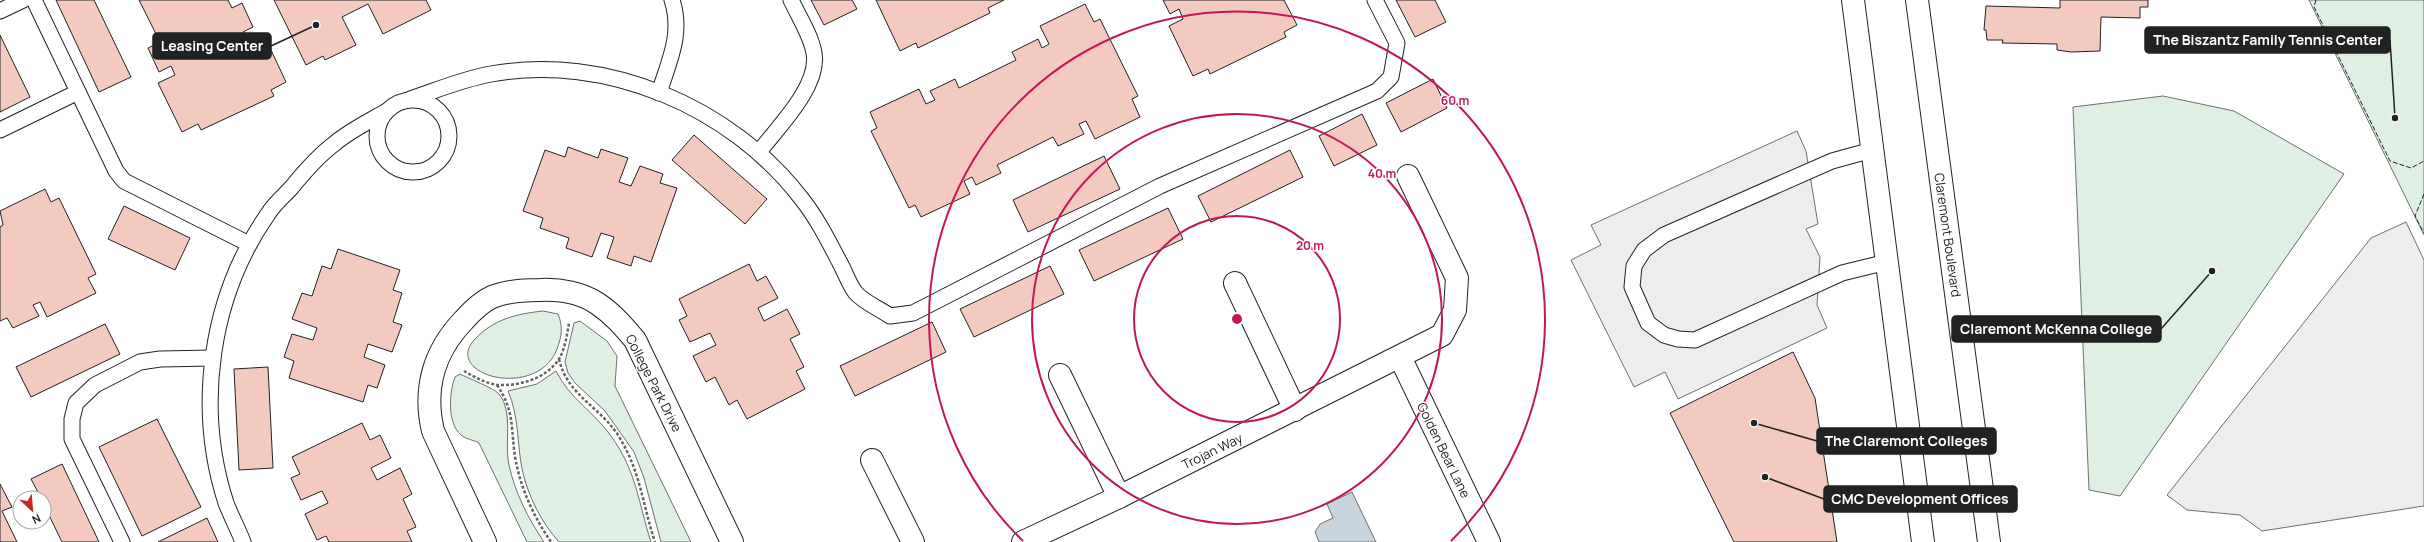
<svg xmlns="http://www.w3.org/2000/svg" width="2424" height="542" font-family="Manrope,sans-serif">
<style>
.green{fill:#e0efe3;stroke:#6f6f6f}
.parking{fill:#ededed;stroke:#6f6f6f}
.water{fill:#c7d3dd;stroke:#6f6f6f}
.building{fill:#f3c9c0;stroke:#222}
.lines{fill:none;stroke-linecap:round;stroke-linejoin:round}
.lane-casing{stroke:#222;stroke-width:17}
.street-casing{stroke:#222;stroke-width:24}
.primary-casing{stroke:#222;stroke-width:24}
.path{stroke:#646464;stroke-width:2.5;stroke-dasharray:3 2;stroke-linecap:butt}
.lane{stroke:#fff;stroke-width:15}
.street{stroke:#fff;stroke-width:22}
.primary{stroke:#fff;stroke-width:22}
.fence{stroke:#222;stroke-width:1;stroke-dasharray:5 2;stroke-linecap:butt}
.ring{fill:none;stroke:#c2185b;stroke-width:2}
.labels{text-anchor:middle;stroke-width:3;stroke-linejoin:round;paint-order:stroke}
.street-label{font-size:13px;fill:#222;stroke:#fff}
.centre{fill:#c2185b;stroke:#fff;stroke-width:2}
.ring-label{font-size:12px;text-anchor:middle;font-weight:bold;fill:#c2185b;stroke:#fff;stroke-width:3;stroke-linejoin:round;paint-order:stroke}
.leader{fill:none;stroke:#222;stroke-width:1.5}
.callout-dot{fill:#222;stroke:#fff;stroke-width:1.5}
.callout{fill:#222;stroke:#222;stroke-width:1.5}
.callout-label{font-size:14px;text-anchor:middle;font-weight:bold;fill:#fff}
</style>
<rect width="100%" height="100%" fill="#fff"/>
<g class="green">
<polygon points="2309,0 2424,0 2424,235"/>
<polygon points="2163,96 2234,111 2344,174 2120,496 2089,490 2073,107"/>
<path d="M543,311L558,314C563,326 562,336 557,349C537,401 441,375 475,339C494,319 516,314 543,311Z"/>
<polygon points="580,321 607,341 617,356 615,386 691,542 661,542 644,478 634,452 605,411 575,383 568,373 565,362 574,323"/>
<path d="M556,371C570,399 594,412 611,436C637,472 638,502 651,542H559C541,522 528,496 522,469C517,443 519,416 508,391L537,384Z"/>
<path d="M460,374C468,378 493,388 498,393C514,410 504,443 509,465C515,493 528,518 544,542H527L479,443C474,440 465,439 461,435C447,423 449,393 455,377Z"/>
</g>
<g class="parking">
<polygon points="1797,131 1806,151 1818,224 1806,229 1820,257 1817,305 1827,328 1678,399 1665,372 1634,387 1571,260 1601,245 1591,225"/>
<polygon points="2406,222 2424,260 2424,506 2262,531 2240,515 2187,510 2167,495 2371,238"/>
</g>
<polygon class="water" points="1352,492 1376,542 1319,542 1315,532 1320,524 1333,518 1327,504"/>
<g class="building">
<polygon points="56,0 94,0 131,77 99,92"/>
<polygon points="139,0 228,0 232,8 242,3 253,27 243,32 247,41 263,33 286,82 271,90 274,96 201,130 198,124 182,132 158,83 175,75 171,66 159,72 148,48 160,42"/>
<polygon points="274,0 426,0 431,10 383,34 368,4 342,17 356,45 325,60 323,56 306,65"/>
<polygon points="811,0 852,0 857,9 824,25"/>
<polygon points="876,0 1004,0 988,8 990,13 918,48 916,43 900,51"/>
<polygon points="1163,0 1284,0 1297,25 1284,32 1286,37 1210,74 1208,69 1193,76 1169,26 1183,19 1179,9 1170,14"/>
<polygon points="1396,0 1435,0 1446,22 1415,37"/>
<polygon points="2060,0 2148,0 2148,7 2140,7 2140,18 2101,17 2100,51 2071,52 2057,50 2057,44 2002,43 2003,40 1987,40 1986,30 1984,30 1986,6 2060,8"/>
<polygon points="1085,4 1094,22 1100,19 1138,96 1132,99 1140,117 1095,139 1086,121 1079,124 1084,134 1058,146 1053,137 997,165 1001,173 976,185 972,177 964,181 970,194 921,217 915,205 909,208 871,131 877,128 870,112 919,89 926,104 935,100 930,91 955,79 959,88 1016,60 1012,52 1038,39 1042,48 1049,44 1040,26"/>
<polygon points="0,35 30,97 0,112"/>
<polygon points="1433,79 1447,108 1401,132 1386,103"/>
<polygon points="1362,114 1377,145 1334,166 1319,136"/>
<polygon points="694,135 767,199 745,224 672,160"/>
<polygon points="568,147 598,158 601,149 628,158 619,182 631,186 640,166 663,174 660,183 677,188 651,262 634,256 631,266 607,258 614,237 601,233 592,257 566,248 569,238 540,228 543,218 523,211 545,150 565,157"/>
<polygon points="1290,150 1303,177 1211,222 1198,196"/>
<polygon points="1104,156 1120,189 1028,232 1013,200"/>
<polygon points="45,189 51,202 59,198 96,274 88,278 96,293 47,317 40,302 33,305 39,316 13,328 7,318 0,321 0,227 3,225 0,211"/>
<polygon points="124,206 190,238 175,270 108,239"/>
<polygon points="1168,208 1183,239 1094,281 1079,250"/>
<polygon points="338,249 400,270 393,290 402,293 393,322 402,325 392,352 368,344 364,357 385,365 377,388 368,385 363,402 289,378 294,361 284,357 292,334 313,340 317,328 292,319 302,293 312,296 322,266 331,269"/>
<polygon points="749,264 757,281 766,276 778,298 758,308 764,321 787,309 800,334 790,339 804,367 796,371 805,389 747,419 737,400 729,405 715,377 706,382 693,356 716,345 710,333 690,342 679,320 687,316 679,299"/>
<polygon points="1050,266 1064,294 974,337 960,309"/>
<polygon points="932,322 946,352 855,396 840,366"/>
<polygon points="105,324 120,354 31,397 16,367"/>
<polygon points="1793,352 1815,398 1837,542 1734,542 1670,413"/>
<polygon points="268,367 273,468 239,470 234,369"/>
<polygon points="157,419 201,507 142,536 99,447"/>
<polygon points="362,423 370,440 380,435 391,458 371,468 377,480 400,468 412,494 403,499 416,527 407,531 412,542 329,542 326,536 317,540 305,514 328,503 322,491 301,500 291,478 300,474 292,457"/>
<polygon points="62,464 99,542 62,542 44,505 44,498 41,498 31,479"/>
<polygon points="0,484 12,507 2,511 17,542 0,542"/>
<polygon points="207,518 218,542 158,542"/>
</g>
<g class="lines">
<defs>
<g id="lane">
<polyline points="34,0 116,171 124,181 249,244"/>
<polyline points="0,11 23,0"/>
<path d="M659,93C669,61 683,34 672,0"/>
<path d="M410,99C437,90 463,79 491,74C606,53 731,107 801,198C817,218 828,240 840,263C845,272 849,284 855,292C863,302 880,309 890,316L913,313L1160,186L1377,91L1391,77L1397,43L1375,0"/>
<circle cx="413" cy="136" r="36"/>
<polyline points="0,130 78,92"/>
<polyline points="1872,150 1832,161 1664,235 1644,250 1634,266 1632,287 1648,323 1664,335 1678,339 1695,340 1842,273 1887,262"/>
<path d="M759,152C778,127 820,86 814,53C811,35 799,17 791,0"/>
<polyline points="122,542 72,439 72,419 76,403 95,385 140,362 160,359 212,358"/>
<path d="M243,542C238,529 231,516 226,503C195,407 210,297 268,214C274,204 284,196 292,187C305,171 318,156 334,144C349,131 368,122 385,112"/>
</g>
<g id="street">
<polyline points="1235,283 1295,410"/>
<polyline points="1400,357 1489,542"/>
<polyline points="1060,375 1119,497"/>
<polyline points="872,460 913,542"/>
<path d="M485,542L433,431C423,389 434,351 464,320C472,311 481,302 492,297C507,291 524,290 540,290C560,289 582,293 598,304C613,314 624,327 635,340L732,542"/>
<polyline points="1023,542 1119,497 1442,335 1455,310 1457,278 1408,176"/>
</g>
<g id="primary">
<polyline points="1853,0 1923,542"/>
<polyline points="1917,0 1989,542"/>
</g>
</defs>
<use href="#lane" class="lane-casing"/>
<use href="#street" class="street-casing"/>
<use href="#primary" class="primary-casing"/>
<g class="path">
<path d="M559,359C567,395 599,406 618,435C641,472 642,503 655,542"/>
<path d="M464,371C474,377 487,384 499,385C520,386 547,378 559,359C565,349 567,335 569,323"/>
<path d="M497,385C513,409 511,422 514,449C518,483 532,514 551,542"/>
</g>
<use href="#lane" class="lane"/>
<use href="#street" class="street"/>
<use href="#primary" class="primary"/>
<g class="fence">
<polyline points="2316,0 2314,7 2390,161 2411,168 2424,161"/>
<polyline points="2424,194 2415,216 2424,233"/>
</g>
</g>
<g class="ring">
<circle cx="1237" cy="319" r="103"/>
<circle cx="1237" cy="319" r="205"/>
<path d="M1023 541A308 308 0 1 1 1451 541"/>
</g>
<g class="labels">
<g class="street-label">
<text transform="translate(1948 235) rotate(82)" y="5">Claremont Boulevard</text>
<text transform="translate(654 383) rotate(63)" y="5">College Park Drive</text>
<text transform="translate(1444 450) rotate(64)" y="5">Golden Bear Lane</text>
<text transform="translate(1212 451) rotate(-26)" y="5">Trojan Way</text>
</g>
</g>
<circle cx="1237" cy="319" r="6" class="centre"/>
<g class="ring-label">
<text x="1455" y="105">60 m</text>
<text x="1382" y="178">40 m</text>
<text x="1310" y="250">20 m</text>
</g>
<path class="leader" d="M2395 118L2390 40M316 25L271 46M2212 271L2161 329M1754 423L1817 441M1765 477L1824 499"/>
<g class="callout-dot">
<circle cx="2395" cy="118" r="4"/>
<circle cx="316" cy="25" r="4"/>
<circle cx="2212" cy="271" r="4"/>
<circle cx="1754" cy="423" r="4"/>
<circle cx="1765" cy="477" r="4"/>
</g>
<g class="callout">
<rect x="2145" y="27" width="245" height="26" rx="4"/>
<rect x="153" y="33" width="118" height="26" rx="4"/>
<rect x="1952" y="316" width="209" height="26" rx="4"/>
<rect x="1817" y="428" width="179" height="26" rx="4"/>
<rect x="1824" y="486" width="193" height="26" rx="4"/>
</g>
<g class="callout-label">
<text x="2268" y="45">The Biszantz Family Tennis Center</text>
<text x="212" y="51">Leasing Center</text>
<text x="2056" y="334">Claremont McKenna College</text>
<text x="1906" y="446">The Claremont Colleges</text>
<text x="1920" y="504">CMC Development Offices</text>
</g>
<g transform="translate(32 510) rotate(154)"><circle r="19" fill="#ffffff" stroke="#a7a7a7"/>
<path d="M0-3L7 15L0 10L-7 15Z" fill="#c62828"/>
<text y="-6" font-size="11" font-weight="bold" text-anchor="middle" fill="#222222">N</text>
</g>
</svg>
